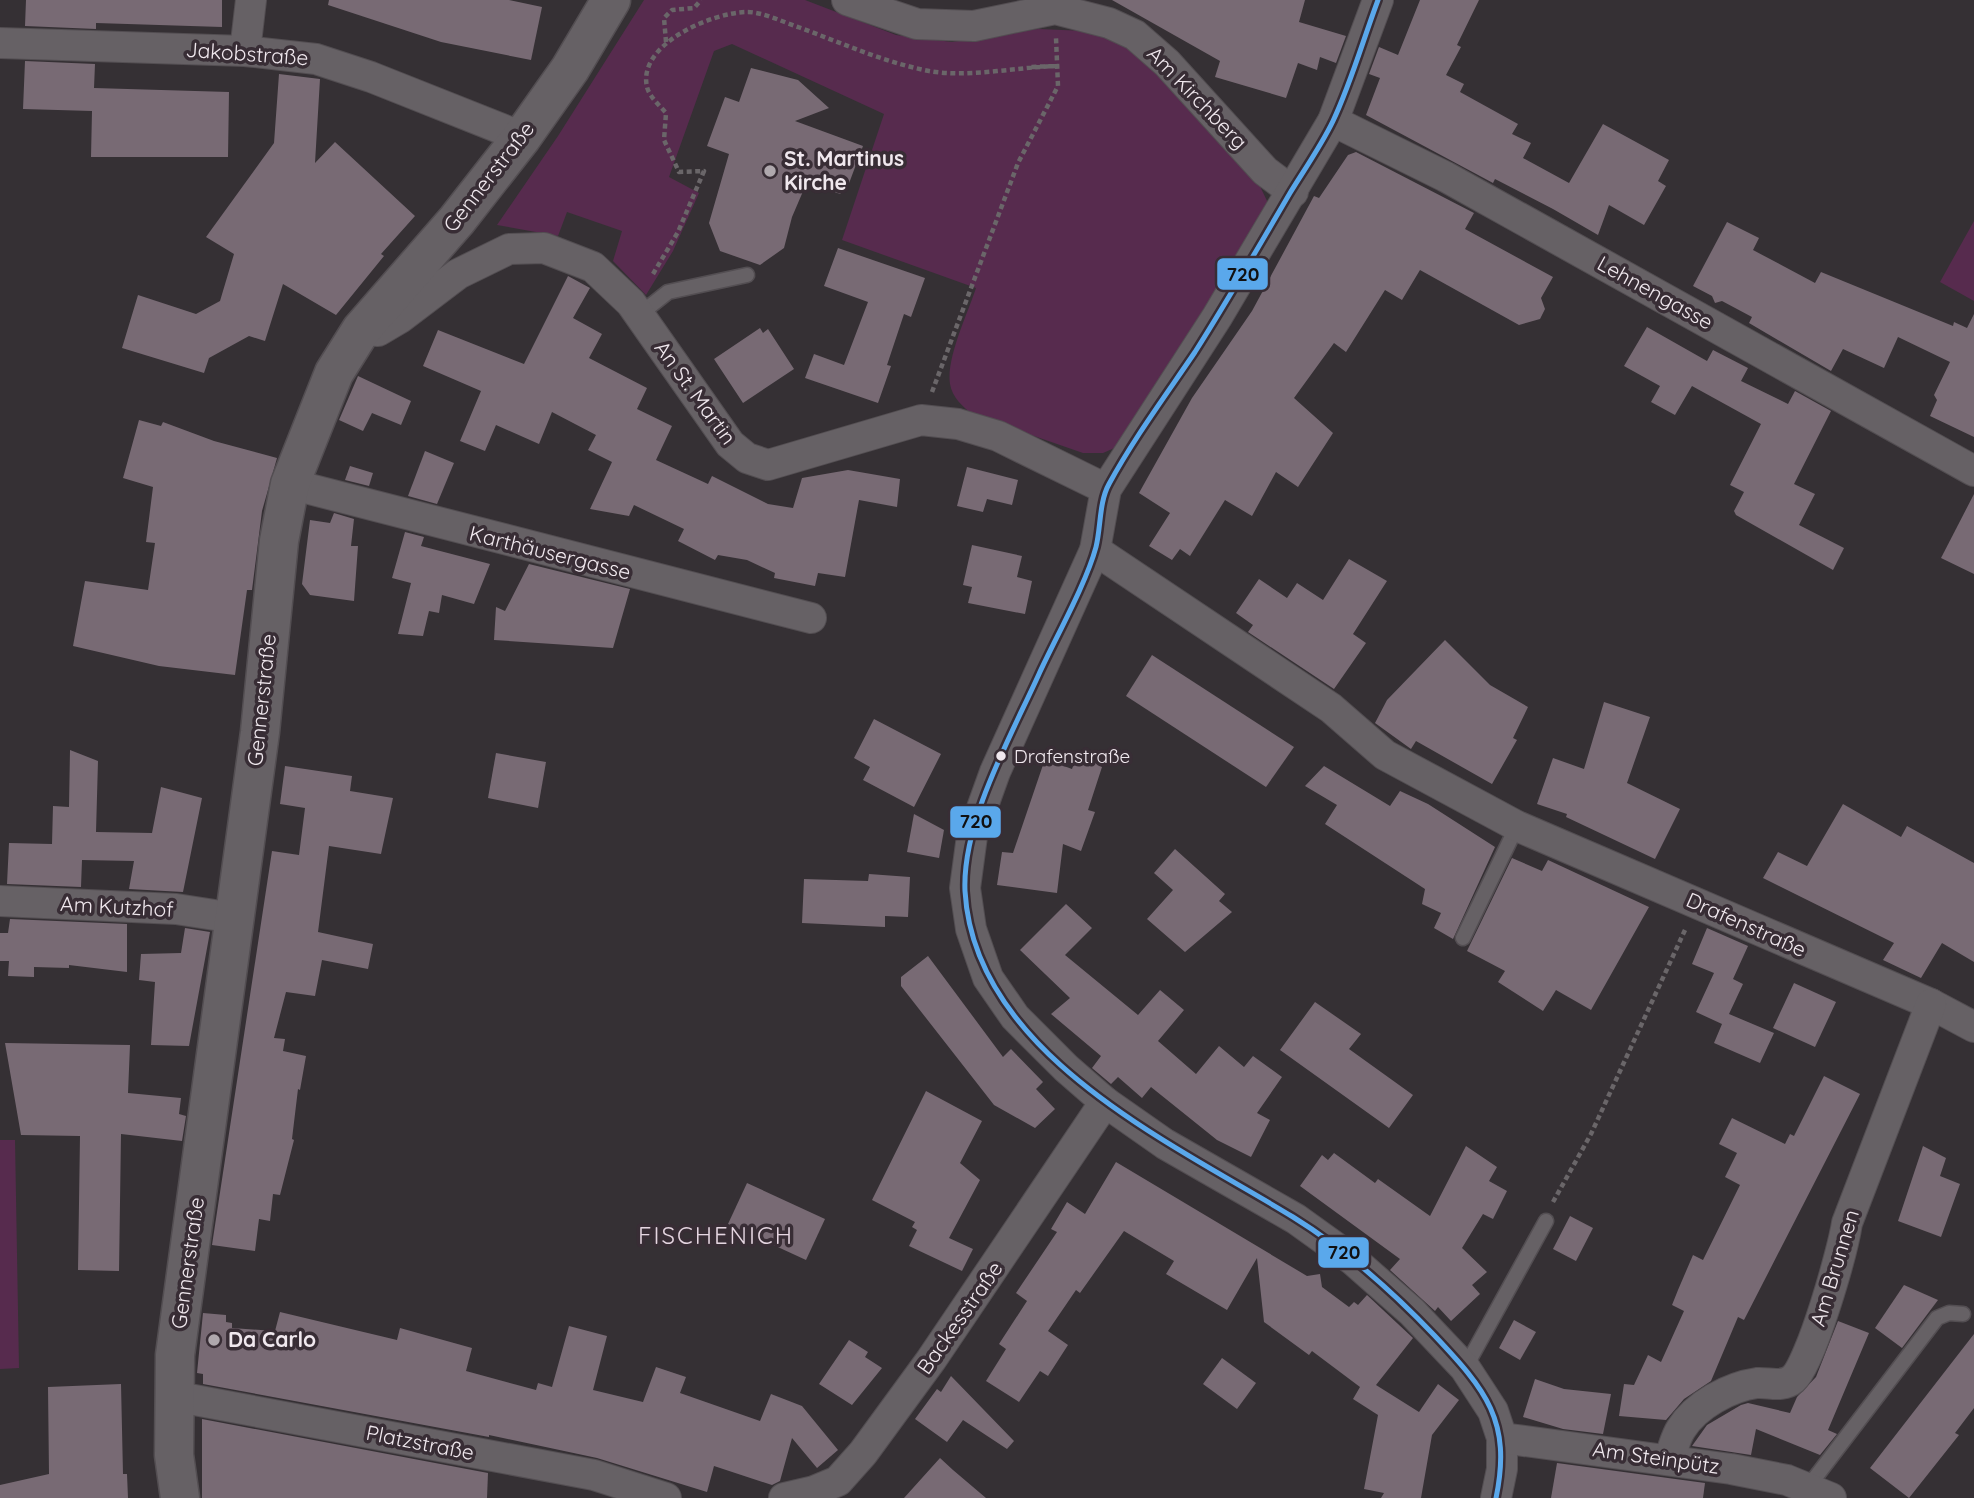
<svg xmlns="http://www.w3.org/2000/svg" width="1974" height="1498" font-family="Quicksand,sans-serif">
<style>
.green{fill:#572b4e}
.building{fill:#786a74}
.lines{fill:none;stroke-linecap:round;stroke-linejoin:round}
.lane-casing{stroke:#534e52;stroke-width:17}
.street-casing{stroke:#534e52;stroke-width:32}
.secondary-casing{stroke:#534e52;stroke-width:41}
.path{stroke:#6a6669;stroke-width:4.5;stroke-dasharray:5 3.5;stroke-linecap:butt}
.lane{stroke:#666165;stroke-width:14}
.street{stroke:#666165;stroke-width:30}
.secondary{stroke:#666165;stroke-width:38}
.bus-1-casing{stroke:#382d35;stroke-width:10}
.bus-1{stroke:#5aa8eb;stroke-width:5}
.poi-dot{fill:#afa8ad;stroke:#382d35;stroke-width:2.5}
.bus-dot{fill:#f0e8ee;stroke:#382d35;stroke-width:2.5}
.labels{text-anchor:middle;stroke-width:7;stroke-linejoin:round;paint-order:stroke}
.bus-label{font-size:19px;fill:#f0e8ee;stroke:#382d35;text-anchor:start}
.street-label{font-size:21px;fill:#f0e8ee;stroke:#382d35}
.poi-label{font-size:21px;font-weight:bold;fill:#f0e8ee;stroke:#382d35;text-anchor:start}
.quarter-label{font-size:24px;letter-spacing:2px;fill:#e5d6e1;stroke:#382d35}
.line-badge{stroke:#382d35;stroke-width:2.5}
.pale-badge-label{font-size:19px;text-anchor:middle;font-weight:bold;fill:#111}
</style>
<rect width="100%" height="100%" fill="#353034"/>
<g class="green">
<path d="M644,0H805L896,35L952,42L1038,29L1087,31L1127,42L1255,176L1269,205L1241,259L1119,446L1103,453H1083L973,415C963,407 952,397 950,384C946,358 968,313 976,288L842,240L884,114L732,44L714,51L669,177L699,193L673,251L646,295L613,261L622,231L567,212L558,236L497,225L558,136Z"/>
<polygon points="1974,221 1974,301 1940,282"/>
<polygon points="0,1140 15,1140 19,1368 0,1369"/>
</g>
<g class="building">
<polygon points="26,0 222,0 222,27 96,23 96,29 25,26"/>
<polygon points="329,0 509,0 542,7 531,60 441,42 328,5"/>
<polygon points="1112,0 1305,0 1299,22 1346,36 1336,63 1320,57 1317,70 1298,63 1286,98 1215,77 1220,61"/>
<polygon points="1420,0 1479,0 1457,45 1461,47 1446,75 1464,84 1460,92 1518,124 1512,134 1531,143 1523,158 1569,183 1603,124 1669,160 1658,181 1666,186 1644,225 1609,205 1598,235 1553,209 1495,179 1493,183 1366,115 1380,78 1369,74 1379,47 1398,55"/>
<polygon points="25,61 95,64 94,88 229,92 228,157 91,157 92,111 23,109"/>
<polygon points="751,68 798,80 829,108 795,121 863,146 848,186 840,194 807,182 792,217 784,248 760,265 720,251 709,223 729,154 707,146 725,97 739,102"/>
<polygon points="279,74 320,79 315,163 335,142 415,216 381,254 384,256 336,315 283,284 265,341 249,336 209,358 204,373 122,348 138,295 196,314 220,301 234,254 206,237 274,143"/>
<polygon points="1356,152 1474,213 1465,229 1553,277 1541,298 1545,309 1540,319 1519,325 1420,270 1402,300 1385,290 1346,352 1334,343 1294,398 1333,433 1298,487 1276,472 1252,516 1225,500 1190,556 1180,549 1172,560 1149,546 1170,513 1139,493 1192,398 1252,311 1314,196 1319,198 1348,155"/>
<polygon points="1727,222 1759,238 1753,250 1815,283 1821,272 1953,326 1954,322 1967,328 1974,314 1974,437 1930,416 1937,400 1934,395 1950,362 1898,337 1884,368 1843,349 1831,371 1749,323 1752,317 1722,301 1715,303 1712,296 1693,286"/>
<polygon points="838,248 925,278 911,317 904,314 887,365 891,366 878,403 805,378 814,354 844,365 868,302 824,286"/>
<polygon points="568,276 590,288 573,318 602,334 589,358 647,388 637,409 672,426 656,460 708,484 712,476 768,504 793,508 802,478 848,470 900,479 897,507 859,500 845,577 818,573 815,586 774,578 775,573 747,560 718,555 715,560 678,541 684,529 634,505 629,516 590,509 612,462 588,450 596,435 552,412 539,444 496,425 485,451 460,441 481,391 423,366 438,330 524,364"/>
<polygon points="1647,327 1707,361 1713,350 1748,368 1741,381 1788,404 1795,391 1831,411 1794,484 1815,494 1799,525 1844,548 1833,570 1736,515 1734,511 1744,492 1730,485 1761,424 1692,386 1675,415 1651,402 1660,386 1624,366"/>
<polygon points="760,328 763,333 768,329 794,369 743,403 714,359"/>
<polygon points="358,376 411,401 401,425 372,413 363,431 339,420"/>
<polygon points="139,420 161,426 163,422 214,441 277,458 262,511 252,590 247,590 235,675 159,666 73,646 85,581 148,590 155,543 146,542 153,487 123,478"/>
<polygon points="425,451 454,463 437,504 408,496"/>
<polygon points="350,466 373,473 369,486 345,480"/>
<polygon points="967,467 1018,480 1012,505 987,499 983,512 957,506"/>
<polygon points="1974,494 1974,574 1941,558"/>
<polygon points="334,513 354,519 351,546 358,546 354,601 310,595 302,584 310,520 330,523"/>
<polygon points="405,532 424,537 421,546 490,564 474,604 442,595 439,613 429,611 423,636 398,634 411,583 392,578"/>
<polygon points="972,545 1022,556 1017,577 1032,581 1025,614 968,603 972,587 963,585"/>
<polygon points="1349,559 1387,581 1353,634 1366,643 1334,689 1248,632 1253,625 1236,613 1259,579 1287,598 1297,583 1323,600"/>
<polygon points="529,564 630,589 613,648 494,640 496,607 505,611"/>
<polygon points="1445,640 1490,685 1528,707 1513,738 1517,740 1492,784 1416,741 1411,749 1375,723 1387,700"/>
<polygon points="1152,655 1294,747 1266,787 1126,696"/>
<polygon points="1604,702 1650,717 1627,783 1680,809 1655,859 1566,817 1567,814 1537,804 1553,758 1584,769"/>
<polygon points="874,719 941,754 914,807 863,780 870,767 854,758"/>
<polygon points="70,750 98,761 96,832 152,833 161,787 202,798 183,892 129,889 134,861 82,860 81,887 7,884 9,843 52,844 53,806 69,807"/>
<polygon points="1078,752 1102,767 1088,810 1095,812 1081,851 1063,844 1057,893 997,885 1002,852 1013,853 1045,759 1072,769"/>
<polygon points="496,753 546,762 538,808 488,798"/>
<polygon points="285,766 352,776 350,791 393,798 381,854 329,846 318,932 373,944 368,969 322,960 315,996 286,992 274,1038 285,1039 283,1051 306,1056 300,1090 298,1089 292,1139 294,1140 280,1195 273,1194 270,1221 259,1219 255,1251 212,1245 272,851 299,855 305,808 280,804"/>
<polygon points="1324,766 1390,806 1400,791 1428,804 1495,847 1453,939 1434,928 1441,913 1422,904 1425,889 1325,824 1337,805 1305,786"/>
<polygon points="1843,804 1901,837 1907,826 1974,863 1974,962 1942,943 1921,978 1883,960 1894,943 1763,878 1778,852 1807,866"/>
<polygon points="914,814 944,830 939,858 907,852"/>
<polygon points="1175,849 1225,894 1219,901 1232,912 1185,952 1147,919 1173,890 1154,873"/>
<polygon points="1512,858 1542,871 1548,860 1649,907 1591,1010 1556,990 1543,1011 1498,982 1505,971 1467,951"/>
<polygon points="869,874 910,877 908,917 885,916 885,927 802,923 804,879 868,881"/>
<polygon points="1066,904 1092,928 1065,955 1138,1015 1160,990 1184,1010 1158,1041 1196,1074 1219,1046 1244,1067 1253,1056 1282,1077 1257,1113 1270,1120 1251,1157 1217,1140 1151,1087 1142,1098 1118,1077 1111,1084 1092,1068 1101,1056 1051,1014 1070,998 1020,950"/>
<polygon points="10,919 127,924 127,972 69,965 69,968 34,967 34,977 8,976 9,961 0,961 0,933 8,933"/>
<polygon points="185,928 210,932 189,1046 151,1045 155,982 139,980 141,954 181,953"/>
<polygon points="1707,928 1748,946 1733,979 1743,984 1729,1014 1774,1033 1760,1063 1714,1043 1722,1024 1696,1012 1714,973 1692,964"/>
<polygon points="928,956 1003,1057 1011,1049 1043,1082 1036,1089 1055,1109 1035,1128 994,1105 901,986 901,977"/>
<polygon points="1794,983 1836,1002 1815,1047 1773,1028"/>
<polygon points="1315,1002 1361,1034 1349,1049 1413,1095 1389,1128 1280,1050"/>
<polygon points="5,1043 130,1045 128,1093 181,1098 179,1114 186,1116 182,1141 121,1134 119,1271 78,1270 80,1136 21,1135"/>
<polygon points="1824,1076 1860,1094 1744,1320 1738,1317 1711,1381 1684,1399 1666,1420 1619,1416 1624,1384 1634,1385 1648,1355 1661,1362 1684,1311 1672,1305 1678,1290 1693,1255 1703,1260 1740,1185 1725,1177 1737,1153 1719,1144 1732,1118 1785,1144 1790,1134 1794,1136"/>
<polygon points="926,1091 982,1121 960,1163 980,1180 949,1238 973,1249 962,1271 909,1246 917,1230 912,1227 915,1222 872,1200"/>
<polygon points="1466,1146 1497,1167 1489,1181 1507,1191 1493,1219 1483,1214 1462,1248 1487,1272 1472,1285 1480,1294 1451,1321 1438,1307 1435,1311 1390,1270 1400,1259 1300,1186 1322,1155 1328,1160 1334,1153 1375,1183 1378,1179 1430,1216"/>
<polygon points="1923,1146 1946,1158 1940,1176 1960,1184 1941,1237 1898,1221"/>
<polygon points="1116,1162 1307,1276 1320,1274 1322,1287 1349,1307 1354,1302 1358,1305 1367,1295 1413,1338 1376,1385 1419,1412 1438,1384 1459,1400 1432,1435 1421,1498 1381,1498 1384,1493 1364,1489 1378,1415 1353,1399 1360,1387 1312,1351 1309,1355 1264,1322 1257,1258 1227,1310 1166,1274 1174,1261 1124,1231 1080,1293 1076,1290 1048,1331 1068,1345 1048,1376 1040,1371 1019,1402 986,1381 1006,1349 999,1344 1027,1301 1016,1293 1057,1232 1051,1229 1067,1202 1085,1214"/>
<polygon points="747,1183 825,1219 806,1260 728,1224"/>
<polygon points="1570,1216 1593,1228 1576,1261 1553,1249"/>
<polygon points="1904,1285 1938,1300 1902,1348 1875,1328"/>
<polygon points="280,1312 397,1340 400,1328 472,1348 466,1371 536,1390 538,1383 552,1387 569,1326 607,1336 593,1390 643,1402 656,1367 686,1377 680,1393 760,1421 771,1394 802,1406 838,1450 817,1468 792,1438 780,1481 772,1485 714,1466 707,1492 597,1458 489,1435 489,1437 203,1384 203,1374 197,1373 203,1313 226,1315 226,1322 232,1323 232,1328 275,1331"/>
<polygon points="1514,1320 1536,1332 1520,1360 1499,1348"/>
<polygon points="1838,1321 1869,1333 1828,1430 1837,1434 1820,1455 1756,1429 1751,1455 1692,1446 1707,1425 1741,1405 1748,1403 1790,1413 1797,1397 1816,1377"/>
<polygon points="1974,1334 1974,1408 1955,1433 1959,1435 1909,1498 1870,1468"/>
<polygon points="849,1340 868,1352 865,1357 882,1368 852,1405 819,1384"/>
<polygon points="1222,1358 1256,1383 1237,1409 1203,1384"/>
<polygon points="951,1376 1014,1441 1007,1449 963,1420 947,1442 915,1419 937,1389 941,1392"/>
<polygon points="1535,1379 1564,1389 1611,1394 1603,1434 1563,1429 1523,1417"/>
<polygon points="121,1384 123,1474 127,1474 128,1498 0,1498 0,1485 49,1474 48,1387"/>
<polygon points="202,1419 488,1473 487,1498 202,1498"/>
<polygon points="940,1458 953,1470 986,1498 904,1498"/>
<polygon points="1557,1463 1705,1483 1703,1498 1551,1498"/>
</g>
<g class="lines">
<defs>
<g id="lane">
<polyline points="639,315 668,292 747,275"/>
<polyline points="1463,938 1517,826"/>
<polyline points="1465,1368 1546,1221"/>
<polyline points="1808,1487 1937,1318 1949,1313 1963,1314"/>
</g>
<g id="street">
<polyline points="847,0 917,24 974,26 1055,9 1109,23 1135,35 1167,63 1265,171 1293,192"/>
<polyline points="1378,0 1333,121 1217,317 1106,489 1095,550 995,772 972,836 965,888 971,929 988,978 1015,1017 1066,1068 1105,1102 1165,1144 1296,1219 1353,1260 1412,1312 1465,1368 1493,1411 1502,1438 1502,1469 1496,1498"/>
<polyline points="0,43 245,51 316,59 371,77 522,137"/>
<polyline points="245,51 251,0"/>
<polyline points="1333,121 1446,177 1974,471"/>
<polyline points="361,330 378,331 400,318 458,274 509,249 544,248 593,267 631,303 730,444 747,458 768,465 921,420 958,424 998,436 1106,489"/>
<polyline points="290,484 811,618"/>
<polyline points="1095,550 1331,708 1385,755 1517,826 1931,1004 1974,1027"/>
<polyline points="0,901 176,909 234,918"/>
<polyline points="173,1396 594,1475 666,1498"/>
<polyline points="1502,1438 1731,1469 1787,1480 1831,1498"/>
<path d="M1669,1459C1673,1450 1675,1438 1681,1429C1696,1405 1729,1387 1757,1383C1769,1382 1782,1388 1793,1379C1811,1364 1843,1250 1847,1223L1931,1004"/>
<polyline points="784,1498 814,1491 838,1481 863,1453 931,1360 1105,1102"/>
</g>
<polyline id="secondary" points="180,1498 174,1455 175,1355 260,732 279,541 290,484 334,373 361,330 457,220 522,137 570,69 611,0"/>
</defs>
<use href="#lane" class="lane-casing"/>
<use href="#street" class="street-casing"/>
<use href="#secondary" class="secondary-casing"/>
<g class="path">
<polyline points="666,42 664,18 672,10 694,8 701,0"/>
<path d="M653,274L678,232L704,171L679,172L664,140L666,113C660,106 649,96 647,87C637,44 713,12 747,12C763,12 783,22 798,27C842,43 883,62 929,71C967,78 1018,67 1057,66L1028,67"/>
<polyline points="932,392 1018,163 1058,86 1056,38"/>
<polyline points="1553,1202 1591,1134 1685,930"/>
</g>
<use href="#lane" class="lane"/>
<use href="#street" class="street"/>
<use href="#secondary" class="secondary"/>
<defs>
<path id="bus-1" d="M1378,0C1363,40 1351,83 1333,121C1321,146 1304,170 1290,193C1259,246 1228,300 1195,352C1166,395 1134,438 1109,484C1099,502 1101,527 1096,547C1086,584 1056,637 1039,674C1011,736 962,822 965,891C974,1054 1172,1143 1293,1217C1345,1249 1392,1291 1434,1335C1486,1390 1512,1421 1496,1498"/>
</defs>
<use href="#bus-1" class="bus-1-casing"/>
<use href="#bus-1" class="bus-1"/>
</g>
<g class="poi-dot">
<circle cx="770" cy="171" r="7"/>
<circle cx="214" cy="1340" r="7"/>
</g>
<circle class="bus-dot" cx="1001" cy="756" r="6"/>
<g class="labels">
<g class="bus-label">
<text x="1014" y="763">Drafenstraße</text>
</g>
<g class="street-label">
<text transform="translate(247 54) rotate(4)" y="7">Jakobstraße</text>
<text transform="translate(1197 98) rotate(46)" y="7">Am Kirchberg</text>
<text transform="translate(489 177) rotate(-52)" y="7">Gennerstraße</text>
<text transform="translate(1655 293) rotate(29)" y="7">Lehnengasse</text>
<text transform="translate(695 393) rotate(54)" y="7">An St. Martin</text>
<text transform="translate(550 553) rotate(14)" y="7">Karthäusergasse</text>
<text transform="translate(262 700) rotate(-84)" y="7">Gennerstraße</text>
<text transform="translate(117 907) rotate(3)" y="7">Am Kutzhof</text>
<text transform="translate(1746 925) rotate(24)" y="7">Drafenstraße</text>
<text transform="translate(188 1263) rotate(-82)" y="7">Gennerstraße</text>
<text transform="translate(1835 1268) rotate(-73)" y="7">Am Brunnen</text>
<text transform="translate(960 1318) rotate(-55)" y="7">Backesstraße</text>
<text transform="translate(420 1443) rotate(11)" y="7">Platzstraße</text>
<text transform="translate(1656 1458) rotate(8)" y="7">Am Steinpütz</text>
</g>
<g class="poi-label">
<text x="784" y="166">St. Martinus<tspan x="784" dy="24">Kirche</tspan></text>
<text x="228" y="1347">Da Carlo</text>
</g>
<g class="quarter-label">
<text x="716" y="1244">FISCHENICH</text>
</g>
</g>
<g class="line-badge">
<rect x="1216" y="257" width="53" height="34" rx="7" fill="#5aa8eb"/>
<rect x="949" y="805" width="53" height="34" rx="7" fill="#5aa8eb"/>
<rect x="1317" y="1236" width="53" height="33" rx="7" fill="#5aa8eb"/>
</g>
<g class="pale-badge-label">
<text x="1243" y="281">720</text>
<text x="976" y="828">720</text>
<text x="1344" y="1259">720</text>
</g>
</svg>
